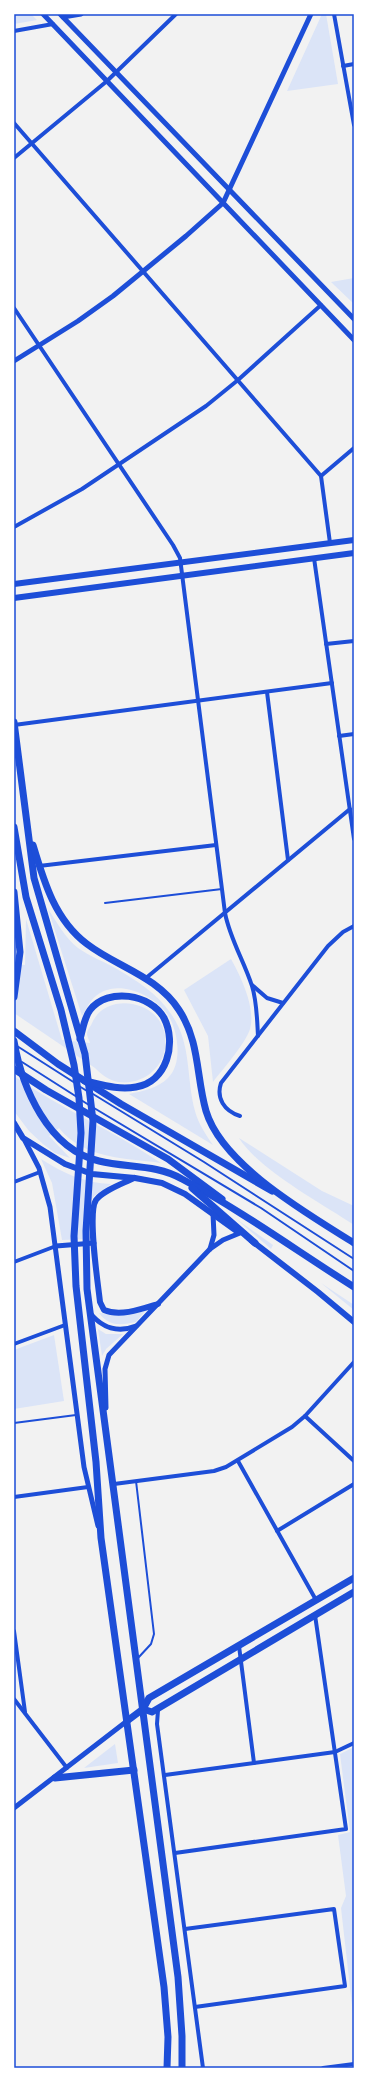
<svg xmlns="http://www.w3.org/2000/svg" width="368" height="2082" font-family="'Work Sans',sans-serif">
<style>
.green{fill:#dbe4f7}
.lines{fill:none;stroke-linecap:round;stroke-linejoin:round}
.service{stroke:#1d4ed8;stroke-width:2}
.minor{stroke:#1d4ed8;stroke-width:4}
.tertiary{stroke:#1d4ed8;stroke-width:5}
.secondary{stroke:#1d4ed8;stroke-width:6}
.primary{stroke:#1d4ed8;stroke-width:7}
.trunk{stroke:#1d4ed8;stroke-width:7}
.neatline{fill:none;stroke:#1d4ed8;stroke-width:1.5}
</style>
<rect width="100%" height="100%" fill="#f2f2f2"/>
<g class="green">
<polygon points="14,14 31,14 37,20 14,24"/>
<polygon points="322,14 326,14 338,84 287,91"/>
<polygon points="354,278 354,304 331,282"/>
<path d="M48,909C57,922 65,938 78,948C89,956 103,961 115,968C136,980 158,994 171,1014C192,1043 186,1078 195,1111C198,1123 206,1135 213,1145L129,1094C143,1091 158,1088 168,1078C184,1063 178,1025 164,1010C147,991 110,977 91,1001C88,1005 85,1011 82,1016Z"/>
<path d="M26,919L62,1040L90,1043C89,1040 87,1036 87,1034C87,1030 91,1026 92,1023C106,992 156,1000 164,1031C172,1061 147,1086 118,1082C108,1080 101,1074 95,1068L14,1013V964L25,965Z"/>
<path d="M231,959C241,977 256,1008 250,1029C246,1043 222,1070 213,1082L208,1036L184,990Z"/>
<path d="M14,1076C61,1109 114,1131 161,1163C125,1158 84,1159 59,1128L49,1136L70,1158L55,1153L43,1144L29,1131L14,1111Z"/>
<path d="M239,1138L322,1191L354,1206V1225C321,1203 259,1170 239,1138Z"/>
<path d="M41,1159C63,1173 84,1183 111,1184L94,1196L91,1200L88,1239L62,1240L52,1183Z"/>
<polygon points="235,1218 273,1245 271,1249"/>
<polygon points="321,1283 354,1305 354,1310"/>
<path d="M145,1311L136,1322C122,1325 109,1327 99,1313L128,1315Z"/>
<polygon points="98,1329 106,1334 123,1334 106,1349 102,1356"/>
<polygon points="54,1335 64,1401 14,1409 14,1350"/>
<polygon points="115,1744 118,1763 84,1768"/>
<polygon points="354,1747 354,2023 341,1908 346,1896 338,1835 350,1832 340,1754"/>
</g>
<g class="lines">
<g class="service">
<polyline points="105,903 222,889"/>
<polyline points="17,1046 75,1083"/>
<polyline points="22,1062 77,1097"/>
<polyline points="79,1086 87,1091"/>
<polyline points="93,1094 204,1162 354,1259"/>
<polyline points="81,1100 89,1105"/>
<polyline points="94,1108 261,1208 354,1271"/>
<polyline points="14,1423 76,1415"/>
<polyline points="136,1481 154,1634 151,1644 138,1658"/>
</g>
<g class="minor">
<polyline points="334,14 354,125"/>
<polyline points="14,31 53,24"/>
<polyline points="343,66 354,64"/>
<polyline points="14,123 321,476 330,543"/>
<polyline points="14,158 107,81 176,14"/>
<path d="M14,308L173,545L180,558L225,913C230,939 244,961 252,986C257,1002 257,1019 258,1036"/>
<polyline points="321,476 354,448"/>
<polyline points="14,527 82,489 206,406 238,380 321,305"/>
<polyline points="314,558 354,839"/>
<polyline points="326,644 354,641"/>
<polyline points="267,692 288,860"/>
<polyline points="14,725 332,683"/>
<polyline points="339,736 354,734"/>
<polyline points="39,866 216,845"/>
<polyline points="146,978 350,809"/>
<polyline points="252,985 267,998 283,1003"/>
<path d="M240,1116C224,1111 216,1098 221,1083L328,946L343,932L354,926"/>
<polyline points="14,1182 40,1172"/>
<polyline points="14,1262 56,1246"/>
<polyline points="14,1344 65,1325"/>
<polyline points="305,1416 354,1461"/>
<polyline points="238,1461 316,1600"/>
<polyline points="114,1484 214,1471 226,1467 292,1427 305,1416 354,1362"/>
<polyline points="14,1497 88,1487"/>
<polyline points="277,1531 354,1484"/>
<polyline points="14,1631 25,1712"/>
<polyline points="239,1646 254,1763"/>
<polyline points="14,1699 67,1768"/>
<polyline points="158,1710 157,1724 203,2068"/>
<polyline points="165,1775 335,1752 354,1743"/>
<polyline points="175,1853 346,1829 315,1615"/>
<polyline points="185,1929 334,1909 345,1986 195,2007"/>
<polyline points="323,2068 354,2064"/>
</g>
<g class="tertiary">
<polyline points="43,14 354,340"/>
<polyline points="60,14 354,319"/>
<polyline points="63,17 81,14"/>
<polyline points="14,361 78,321 113,296 186,236 223,203 311,14"/>
<polyline points="24,1139 39,1168 50,1207 84,1467 98,1526"/>
<polyline points="56,1246 94,1243"/>
<polyline points="210,1249 214,1235 213,1214"/>
<path d="M90,1313C102,1328 118,1333 136,1326"/>
<polyline points="106,1408 105,1369 109,1355 210,1249 223,1240 240,1233"/>
<polyline points="14,1808 127,1721"/>
</g>
<g class="secondary">
<polyline points="14,584 354,540"/>
<polyline points="14,598 354,553"/>
<polyline points="14,1123 23,1138 65,1164 92,1174 135,1178 162,1183 185,1194 238,1232"/>
<path d="M134,1178C122,1184 104,1190 96,1200C87,1213 98,1283 100,1302L104,1310C120,1317 142,1309 158,1304"/>
<polyline points="252,1241 318,1292 354,1322"/>
</g>
<g class="primary">
<polyline points="14,1031 58,1064 121,1104 272,1191"/>
<polyline points="14,1069 46,1090 168,1159 222,1199"/>
<polyline points="143,1709 152,1712 354,1592"/>
<polyline points="127,1721 143,1709 149,1698 354,1578"/>
</g>
<g class="trunk">
<polyline points="14,722 34,878 85,1054 93,1121 86,1231 87,1289 178,1977 182,2036 182,2068"/>
<polyline points="14,827 26,897 61,1010 74,1065 79,1098 81,1133 74,1236 76,1286 96,1462 101,1538 164,1987 168,2037 167,2068"/>
<path d="M33,845C44,882 55,920 87,944C117,967 157,976 179,1010C200,1042 196,1076 206,1111C222,1165 308,1214 354,1243"/>
<polyline points="14,892 20,952 14,997"/>
<path d="M80,1039C83,1029 84,1018 90,1010C108,987 151,994 164,1018C177,1043 167,1082 136,1087C118,1090 103,1085 85,1081"/>
<path d="M14,1041C22,1088 48,1149 99,1161C127,1168 156,1164 182,1179C242,1211 297,1251 354,1287"/>
<polyline points="192,1188 255,1243"/>
<polyline points="55,1778 134,1770"/>
</g>
</g>
<rect width="368" height="2082" fill="none" stroke="#ffffff" stroke-width="30"/>
<rect x="15" y="15" width="338" height="2052" class="neatline"/>
</svg>
